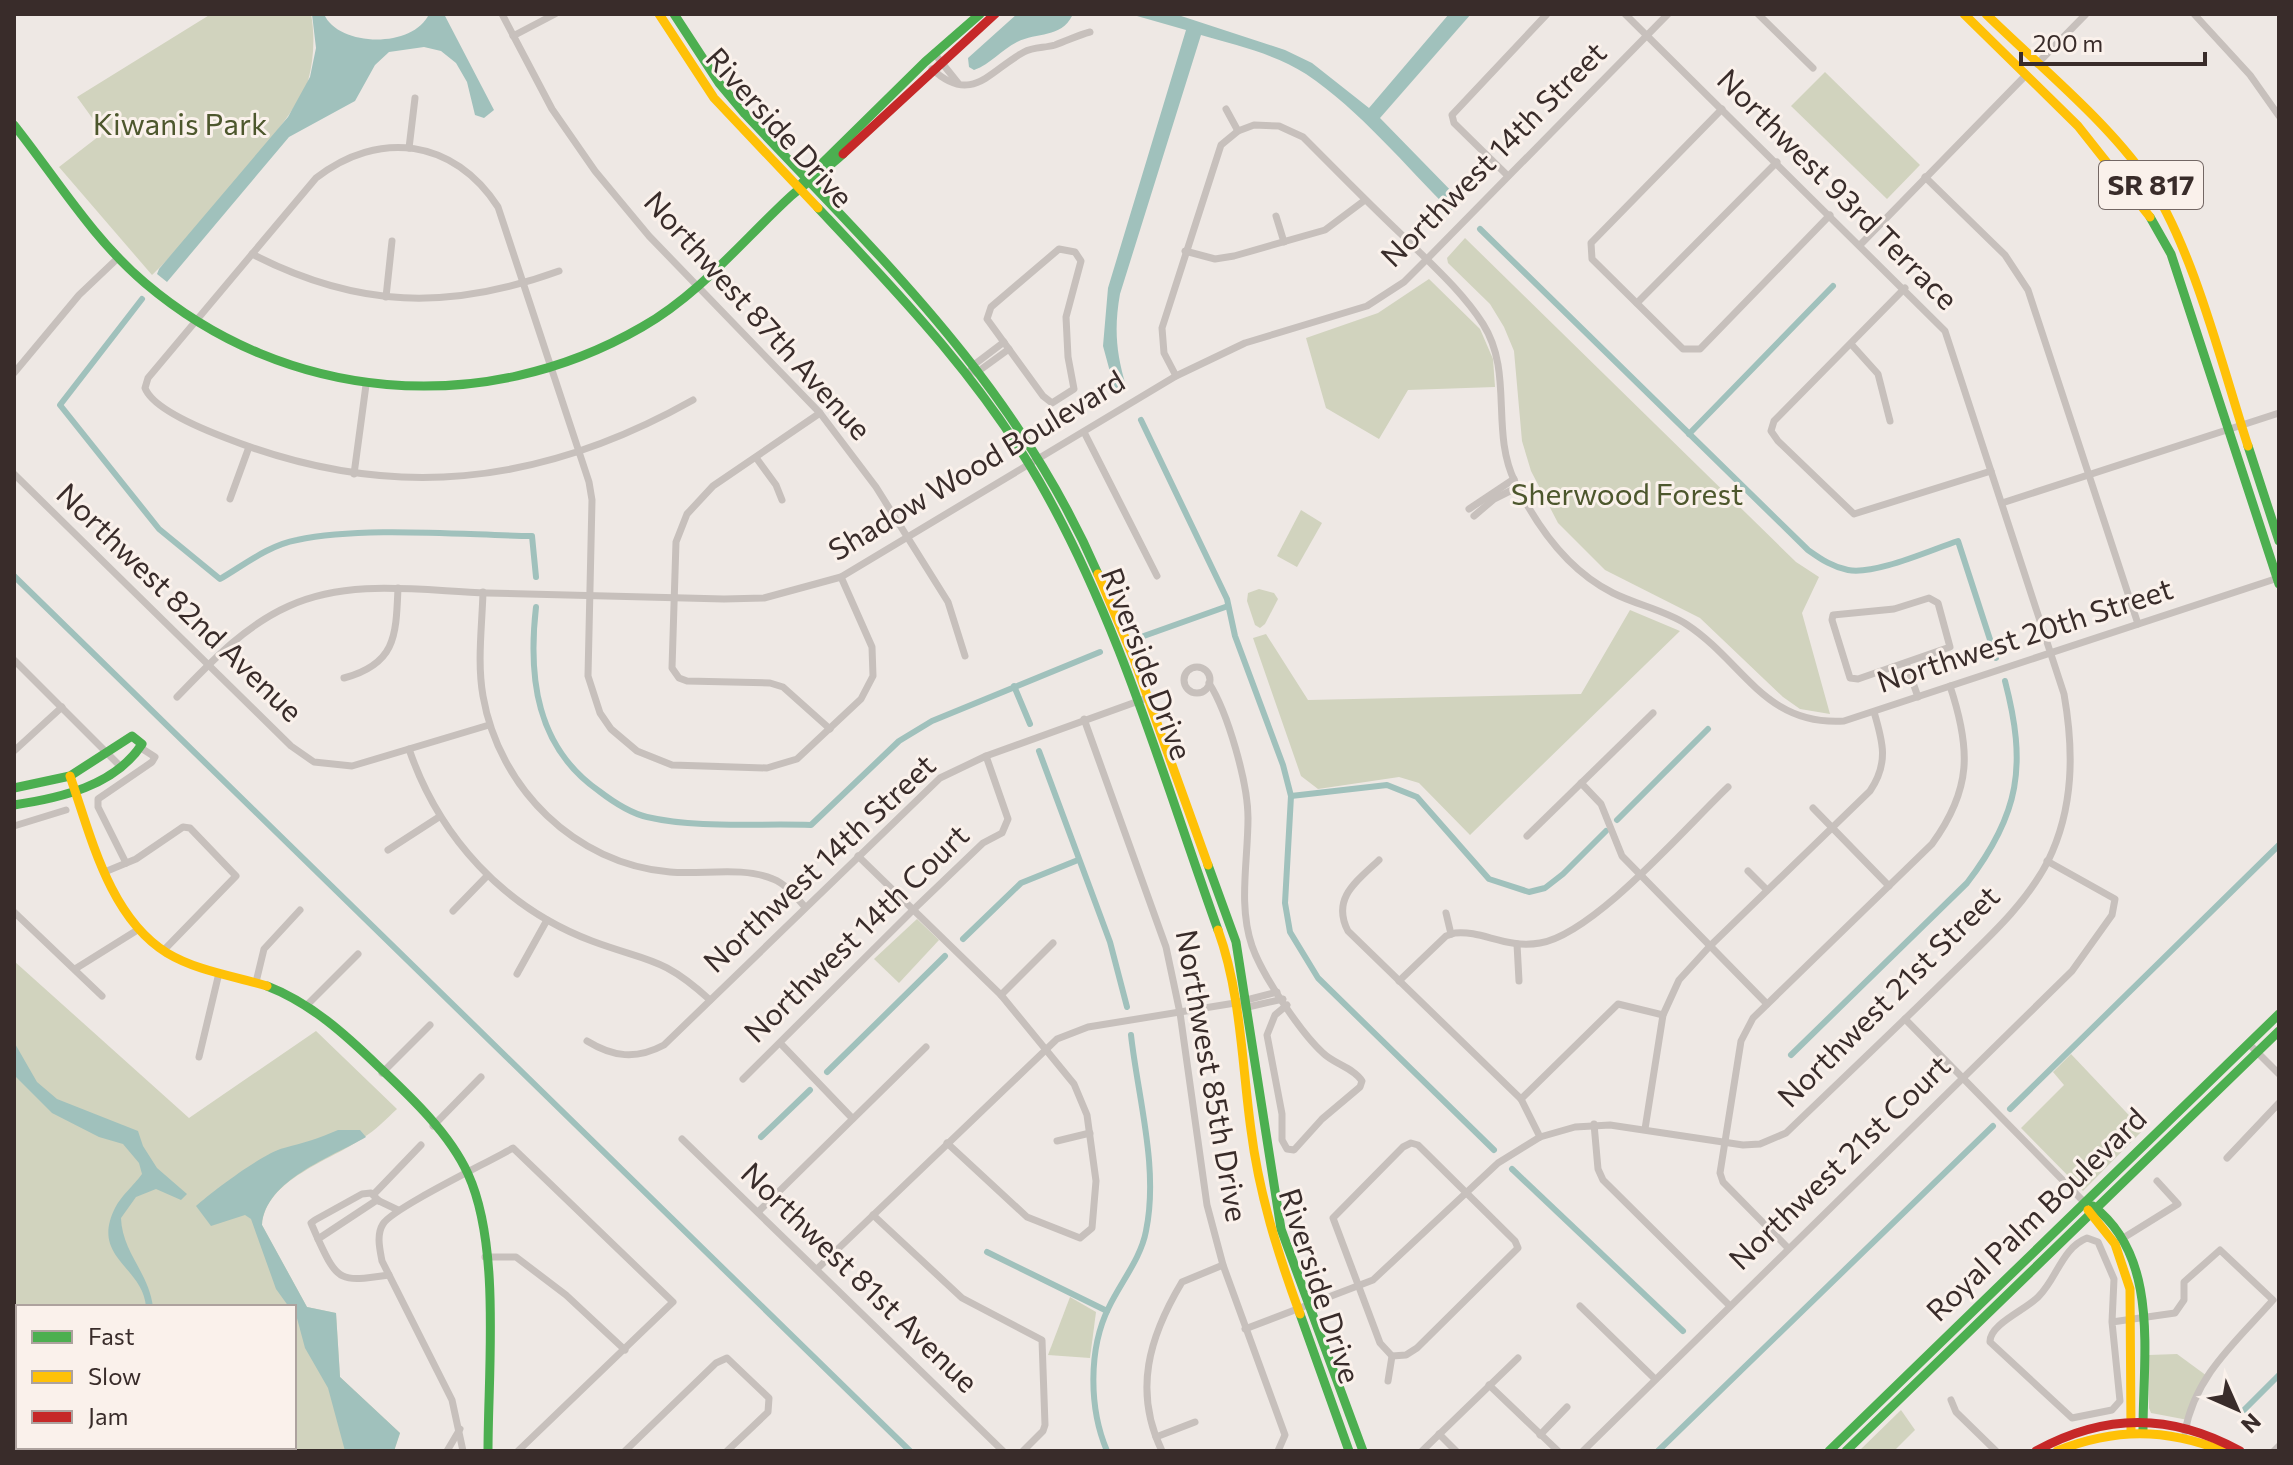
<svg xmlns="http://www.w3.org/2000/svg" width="2293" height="1465" font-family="Commissioner,sans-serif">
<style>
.green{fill:#d1d3be}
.water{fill:#a0c1bc}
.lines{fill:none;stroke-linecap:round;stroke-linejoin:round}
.canal{stroke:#a0c1bc;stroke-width:6}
.street{stroke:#c7c0bc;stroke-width:7}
.fast{stroke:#4caf50;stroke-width:9}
.slow{stroke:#ffc107;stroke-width:9}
.jam{stroke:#c62828;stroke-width:9}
.labels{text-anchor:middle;stroke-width:6;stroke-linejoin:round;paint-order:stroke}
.shield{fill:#faf1eb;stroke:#736764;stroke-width:2}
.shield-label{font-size:28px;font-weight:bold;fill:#392c2a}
.park-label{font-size:30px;fill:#4d572d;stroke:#faf1eb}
.street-label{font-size:30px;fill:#392c2a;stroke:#faf1eb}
</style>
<rect width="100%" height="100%" fill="#eee8e4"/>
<g class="green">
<path d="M211,14H311C315,36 314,59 308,81C298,116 183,246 152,275L59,167L103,133L77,97Z"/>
<polygon points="1825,72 1920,165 1887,199 1791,106"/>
<polygon points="1465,238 1796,562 1819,577 1802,613 1830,714 1800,709 1783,697 1700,618 1605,570 1558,523 1531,471 1522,441 1514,351 1504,327 1490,304 1448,263 1447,258"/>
<polygon points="1429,279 1480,329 1493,359 1495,387 1408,390 1379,439 1326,408 1306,338 1378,313"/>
<polygon points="1301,510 1322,523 1297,567 1277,556"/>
<polygon points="1259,589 1274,593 1278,599 1265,624 1260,628 1255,625 1247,601 1248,593"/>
<polygon points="1630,610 1680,631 1470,835 1419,783 1399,777 1318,789 1301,776 1253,638 1266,634 1308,700 1581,694"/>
<polygon points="917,919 939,940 899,983 874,959"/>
<path d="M14,961L189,1118L316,1031L397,1109C386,1119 376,1130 363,1138C330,1161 266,1179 262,1225L307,1307L336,1313L340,1377L400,1433L394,1451H234L232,1447H294V1307H18V1447H105L101,1451H14Z"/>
<polygon points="2071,1054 2143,1130 2083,1191 2021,1128 2064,1085 2053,1072"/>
<polygon points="1070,1297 1096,1312 1090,1358 1048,1355"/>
<polygon points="2177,1354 2207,1376 2188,1420 2151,1413 2149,1408 2149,1355"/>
<polygon points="1901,1410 1915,1430 1894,1451 1859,1451"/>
</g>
<g class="water">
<path d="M312,14H324C338,47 413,49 429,14H444L494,110L484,118L475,115L467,82L456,63L441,51L424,47L389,52L375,65L355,101L289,137L167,282L157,274L159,269L288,117L310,77L316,48Z"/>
<path d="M1017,14L1072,16C1061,38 1037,32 1017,42C1001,50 991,64 974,70L969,67L968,58Z"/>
<path d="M1130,14H1175L1285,50L1312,63L1369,108L1449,14H1471L1380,118L1461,201L1451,211C1405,166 1360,110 1306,74C1275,54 1236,45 1201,35L1120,294C1114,328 1116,353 1126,386L1116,394L1103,346L1108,288L1186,30Z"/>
<path d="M14,1042L37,1082L57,1099L138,1131L143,1146L157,1168L187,1194L181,1200L156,1189L136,1197L121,1218C122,1252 149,1273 153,1307H146C143,1266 90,1258 115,1208C121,1196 134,1185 142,1174L139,1163L123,1144L99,1137L52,1113L14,1075Z"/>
<path d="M338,1130H360L366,1137C332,1157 265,1180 262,1225L307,1307L336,1313L340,1377L400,1433L394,1451H345L328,1388L305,1348L294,1307H289L276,1289L251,1219L245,1215L211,1226L196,1206C213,1191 263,1153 284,1148C303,1143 320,1138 338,1130Z"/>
</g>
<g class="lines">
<g class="canal">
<path d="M1480,229L1808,550C1821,559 1832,567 1848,570C1876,575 1930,550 1958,541L1996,658"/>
<path d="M142,299L60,405L159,529L220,579C244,565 269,545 297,540C363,526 462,535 532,536L536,577"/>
<polyline points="1141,420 1227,599 1235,636 1283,765 1291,796 1285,903 1290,932 1318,978 1494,1150"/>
<polyline points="1689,434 1833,286"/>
<polyline points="14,576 910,1451"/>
<path d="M536,607C528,677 536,747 599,791C612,801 630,813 647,817C699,829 758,823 811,825L899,741L932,721L1100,652"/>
<polyline points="1141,637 1228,606"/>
<polyline points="1014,686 1030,724"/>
<polyline points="1039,751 1110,942 1127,1007"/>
<polyline points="1291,796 1387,785 1417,797 1489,879 1529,892 1545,888 1563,874 1606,831"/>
<polyline points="1617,820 1708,729"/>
<polyline points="963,939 1021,883 1078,860"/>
<path d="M1791,1055L1967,883C2020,814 2027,765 2005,681"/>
<polyline points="827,1072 945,956"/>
<polyline points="2010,1109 2279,845"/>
<polyline points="761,1137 810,1090"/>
<polyline points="1512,1169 1683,1331"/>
<polyline points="987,1252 1107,1311"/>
<polyline points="2244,1410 2279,1375"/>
<path d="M1107,1451C1089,1409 1088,1349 1109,1307C1121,1282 1141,1258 1146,1231C1159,1168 1138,1098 1131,1035"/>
<polyline points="1658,1451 1993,1126"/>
</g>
<g class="street">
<polyline points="502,14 552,109 595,171 649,236 820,413 876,487 948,602 965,656"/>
<polyline points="1758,14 1813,68"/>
<polyline points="2194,14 2250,75 2279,116"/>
<polyline points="513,36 555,14"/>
<polyline points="934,53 958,83"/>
<polyline points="2037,64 2086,14"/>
<path d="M932,69C972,106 990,70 1024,52C1033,47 1045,48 1055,45C1067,41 1078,35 1090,32"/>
<polyline points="1226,109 1238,131"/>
<polyline points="1722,109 1591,243 1592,259 1683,349 1700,349 1830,215"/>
<polyline points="409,148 415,98"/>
<polyline points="1508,176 1454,123 1452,115 1547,14"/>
<polyline points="1925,177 2005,255 2028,290 2138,624"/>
<polyline points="1276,216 1284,242"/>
<polyline points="1861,244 2026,75"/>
<polygon points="1059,249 1075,252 1081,261 1066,317 1068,357 1074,389 1052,403 1043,396 987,319 991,307"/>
<polyline points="1185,251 1215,259 1234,256 1325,230 1365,200"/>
<path d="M252,254C357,308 449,311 559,271"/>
<polyline points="1905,288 1774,421 1771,431 1778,441 1854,514 1991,471"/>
<polyline points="386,297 392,241"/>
<polyline points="1637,303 1777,162"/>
<polyline points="1851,344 1878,374 1890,421"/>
<polyline points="14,373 79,295 119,257"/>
<polyline points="976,373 1009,349"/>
<polyline points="968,375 975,364 1004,342"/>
<path d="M1176,376L1164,353L1162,328L1221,145L1238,131L1254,125L1279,126L1303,137C1336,170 1368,203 1402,235C1430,263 1462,291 1483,324C1514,373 1490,431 1515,482C1537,527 1567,570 1613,593C1637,605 1664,610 1686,624C1744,662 1764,726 1844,721L2278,578"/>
<path d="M693,400C540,486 391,503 226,438C205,430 153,409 145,388L148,378L316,178C379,129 454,139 498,207L589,482L592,500L588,676L600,713L611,729L637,751L672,765L767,768L797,759L861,699L873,676L872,647L841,577"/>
<polyline points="820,413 713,486 687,514 676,542 672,668 679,678 687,681 770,683 783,687 830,729"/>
<polyline points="1084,432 1157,576"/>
<polyline points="757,459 776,485 782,500"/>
<polyline points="14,474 291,746 314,762 352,766 489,725"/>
<polyline points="354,474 366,385"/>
<polyline points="230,499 249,447"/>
<polyline points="2002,503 2279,413"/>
<polyline points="1469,509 1514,479"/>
<polyline points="1474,516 1494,499 1518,487"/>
<path d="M483,592C482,627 477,662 483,696C499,788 575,864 670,872C702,875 743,866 773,879C786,884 796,897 805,907"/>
<polygon points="1929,598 1938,603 1950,647 1858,679 1850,678 1832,620 1833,615 1894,609"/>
<polyline points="14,660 120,766"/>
<polyline points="1906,663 1918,697"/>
<circle cx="1197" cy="680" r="13"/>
<path d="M344,678C396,664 396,636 398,588"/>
<path d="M1209,683C1228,713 1248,783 1248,818C1248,861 1238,905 1252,946C1262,975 1301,1033 1323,1053C1334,1064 1354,1068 1362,1081L1360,1087L1322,1119L1294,1150L1287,1149L1282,1140V1114L1267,1035L1275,1015L1287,1005"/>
<path d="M177,697C211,662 244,626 289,606C351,578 422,591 487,593C566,595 645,597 724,599L764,598L841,577L1176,376L1245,343L1367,306L1404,282L1427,259L1668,14"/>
<polyline points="1084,719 1166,947 1180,1013 1207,1205 1223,1265 1285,1435 1278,1451"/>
<path d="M409,749C439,837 504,908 592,941C648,962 662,956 710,1000"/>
<polyline points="14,751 62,707"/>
<polyline points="1581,783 1601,804 1622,856 1767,1004"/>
<polyline points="1813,808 1889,886"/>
<polyline points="14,826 66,810"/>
<polyline points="1527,836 1653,713"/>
<polyline points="388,850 439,817"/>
<polyline points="858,856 1001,995 1074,1084 1087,1115 1096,1181 1092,1228 1080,1238 1027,1217 947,1143"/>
<path d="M1379,860C1357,881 1331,898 1348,931L1521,1099L1540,1137"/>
<polyline points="126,863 98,807 98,799 152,762 155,757 141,748"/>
<polyline points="107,871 136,859 183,827 190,828 236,876 164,950"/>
<polyline points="1748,871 1767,890"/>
<polyline points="453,911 487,876"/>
<polyline points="14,912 102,996"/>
<polyline points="1446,913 1451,934"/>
<polyline points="1517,944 1519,981"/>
<polyline points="75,969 139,929"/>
<polyline points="517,974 547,920"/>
<path d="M1399,981L1446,936L1455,933C1482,930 1506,949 1540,943C1594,934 1685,828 1728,787"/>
<polyline points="256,982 264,949 300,910"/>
<polyline points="1001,995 1053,943"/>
<polyline points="308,1004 358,954"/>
<polyline points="1241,1005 1248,1007 1283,999"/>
<polyline points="1905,1019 2085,1203"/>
<path d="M587,1041C613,1057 636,1060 664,1045L940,778L986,756L1147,698"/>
<polyline points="781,1044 852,1118"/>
<polyline points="2249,1044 2279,1074"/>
<polyline points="199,1057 219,973"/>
<polyline points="382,1073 430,1025"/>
<polyline points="743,1079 913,910 983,843 1002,833 1008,819 986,756"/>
<polyline points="1521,1099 1618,1004 1663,1015"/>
<polyline points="1594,1124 1598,1169 1603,1180 1728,1304"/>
<polyline points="433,1126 481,1077"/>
<path d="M1645,1129L1663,1015L1679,980L1710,946L1870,791C1889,763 1883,742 1874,712"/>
<polyline points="682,1139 1003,1451"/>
<polyline points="1057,1141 1090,1133"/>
<polygon points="1411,1143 1418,1145 1515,1241 1518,1248 1417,1348 1406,1355 1392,1356 1380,1343 1333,1218 1403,1147"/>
<polyline points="2227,1158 2279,1103"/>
<polyline points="374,1194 421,1145"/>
<polyline points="758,1212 926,1047"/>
<polyline points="873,1215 962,1298 1042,1340 1045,1425 1043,1431 1023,1451"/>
<polyline points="318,1239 311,1223 315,1220 362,1194 371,1193 379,1201"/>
<polyline points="2120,1240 2178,1204 2157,1181"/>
<path d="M1788,1248L1723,1182L1720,1173L1741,1041L1753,1018L1932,844C1972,789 1971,749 1950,686"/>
<polyline points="485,1257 516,1257 566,1295 625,1350"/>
<polyline points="817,1269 1057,1039 1088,1027 1235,1003 1277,992"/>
<path d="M389,1275C341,1282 338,1283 318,1239L377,1200L398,1210"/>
<polyline points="1580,1306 1654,1378"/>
<path d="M2112,1322L2120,1401L2112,1410L2072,1418L1990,1342C1989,1324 2028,1309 2039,1296C2057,1278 2062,1248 2087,1238L2098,1242L2114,1279L2112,1322L2175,1313L2184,1300V1282L2220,1250L2273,1300C2237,1341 2195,1375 2185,1432"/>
<path d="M1245,1329L1373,1280L1498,1163L1540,1137L1575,1127L1610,1125L1743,1145L1760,1144L1786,1133C1839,1082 1892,1032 1944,981C1981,944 2024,908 2048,861C2074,808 2074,751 2064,694L1945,331L1625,14"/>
<polyline points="1388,1381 1392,1356"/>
<polyline points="1489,1385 1558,1451"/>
<polyline points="1951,1400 1956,1412 1996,1451"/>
<polyline points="1439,1434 1456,1451"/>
<polyline points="1540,1435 1567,1407"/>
<polyline points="1156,1437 1195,1422"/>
<polyline points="447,1451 460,1429"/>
<path d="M463,1451L452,1400L382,1261C380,1250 376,1235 383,1224C393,1208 489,1162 513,1148L673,1302L518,1451"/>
<polyline points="625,1451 716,1363 727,1358 769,1398 768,1412 727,1451"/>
<path d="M1162,1451C1133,1391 1149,1337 1182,1282L1223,1265"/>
<polyline points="1422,1451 1518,1358"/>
<polyline points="1583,1451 2072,971 2112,915 2115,899 2047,861"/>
<polyline points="2274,1451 2279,1446"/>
</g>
<g class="fast">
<path d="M674,14L719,83L745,114C882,259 1017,386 1098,574"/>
<path d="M14,125C56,178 93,239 145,283C286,403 483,419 642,327C700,294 743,240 791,196C808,181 827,169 843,154"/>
<polyline points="802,183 925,62 980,14"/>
<path d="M818,208C899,294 980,378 1039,481C1119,620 1164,780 1218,930"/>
<polyline points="2150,217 2171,254 2279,584"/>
<polyline points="2248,446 2279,541"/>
<path d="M14,788L70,776L132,736L142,744C115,786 60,798 14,805"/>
<polyline points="1208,865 1236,942 1281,1229 1363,1451"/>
<path d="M267,986C311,1003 346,1035 379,1067C411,1097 450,1134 468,1174C501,1246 488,1371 488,1451"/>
<path d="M2093,1206C2160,1257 2143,1355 2143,1430"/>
<polyline points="1300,1314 1349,1451"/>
<polyline points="1829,1451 2279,1014"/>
<polyline points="1846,1451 2279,1031"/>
</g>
<g class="slow">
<polyline points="659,14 714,98 818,208"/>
<polyline points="1964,14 2078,126 2150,217"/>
<path d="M1986,14C2037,64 2107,121 2147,179C2193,247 2222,366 2248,446"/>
<polyline points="1098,574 1134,659 1208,865"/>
<path d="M70,776C91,836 109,917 167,953C197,971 234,976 267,986"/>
<path d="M1218,930C1241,993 1242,1065 1251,1130C1259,1194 1278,1254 1300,1314"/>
<polyline points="2088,1210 2115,1244 2130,1289 2131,1431"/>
<path d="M2057,1451C2114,1428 2166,1428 2223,1451"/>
</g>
<g class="jam">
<polyline points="843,154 995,14"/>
<path d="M2036,1451C2105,1413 2171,1413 2240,1451"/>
</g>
</g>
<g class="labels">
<rect class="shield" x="2099" y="161" width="104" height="48" rx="6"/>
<g class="shield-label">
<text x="2151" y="195">SR 817</text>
</g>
<g class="park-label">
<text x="180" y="135">Kiwanis Park</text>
<text x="1627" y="505">Sherwood Forest</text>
</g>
<g class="street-label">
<text transform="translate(779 128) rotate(48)" y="10">Riverside Drive</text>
<text transform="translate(1494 155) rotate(-45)" y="10">Northwest 14th Street</text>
<text transform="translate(1837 190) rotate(45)" y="10">Northwest 93rd Terrace</text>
<text transform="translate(757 316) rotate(48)" y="10">Northwest 87th Avenue</text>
<text transform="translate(977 466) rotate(-31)" y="10">Shadow Wood Boulevard</text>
<text transform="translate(179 603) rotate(44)" y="10">Northwest 82nd Avenue</text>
<text transform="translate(2025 636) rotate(-18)" y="10">Northwest 20th Street</text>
<text transform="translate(1146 664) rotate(69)" y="10">Riverside Drive</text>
<text transform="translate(820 864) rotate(-43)" y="10">Northwest 14th Street</text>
<text transform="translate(857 934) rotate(-44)" y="10">Northwest 14th Court</text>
<text transform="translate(1889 997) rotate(-45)" y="10">Northwest 21st Street</text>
<text transform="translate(1211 1076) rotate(80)" y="10">Northwest 85th Drive</text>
<text transform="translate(1840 1163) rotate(-44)" y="10">Northwest 21st Court</text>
<text transform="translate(2037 1215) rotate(-44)" y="10">Royal Palm Boulevard</text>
<text transform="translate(859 1278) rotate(44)" y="10">Northwest 81st Avenue</text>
<text transform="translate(1319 1286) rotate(72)" y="10">Riverside Drive</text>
</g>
</g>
<rect width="2293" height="1465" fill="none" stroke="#392c2a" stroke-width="32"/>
<rect x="16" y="1305" width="280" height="144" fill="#faf1eb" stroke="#ada29e" stroke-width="2"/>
<rect x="32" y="1331" width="40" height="12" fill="#4caf50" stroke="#ada29e" stroke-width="2"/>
<text x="88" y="1345" font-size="24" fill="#392c2a">Fast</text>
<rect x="32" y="1371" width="40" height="12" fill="#ffc107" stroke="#ada29e" stroke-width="2"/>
<text x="88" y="1385" font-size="24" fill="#392c2a">Slow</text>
<rect x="32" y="1411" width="40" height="12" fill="#c62828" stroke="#ada29e" stroke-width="2"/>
<text x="88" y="1425" font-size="24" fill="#392c2a">Jam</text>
<g transform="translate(2237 1409) rotate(135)" stroke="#faf1eb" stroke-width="6" paint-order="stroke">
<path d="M0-6L14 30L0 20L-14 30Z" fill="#392c2a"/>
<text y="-12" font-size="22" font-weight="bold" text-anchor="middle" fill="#392c2a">N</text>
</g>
<path d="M2021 52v12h184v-12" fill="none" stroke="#392c2a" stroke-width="4"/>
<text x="2033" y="52" font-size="24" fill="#392c2a" stroke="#faf1eb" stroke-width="6" paint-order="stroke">200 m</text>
</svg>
